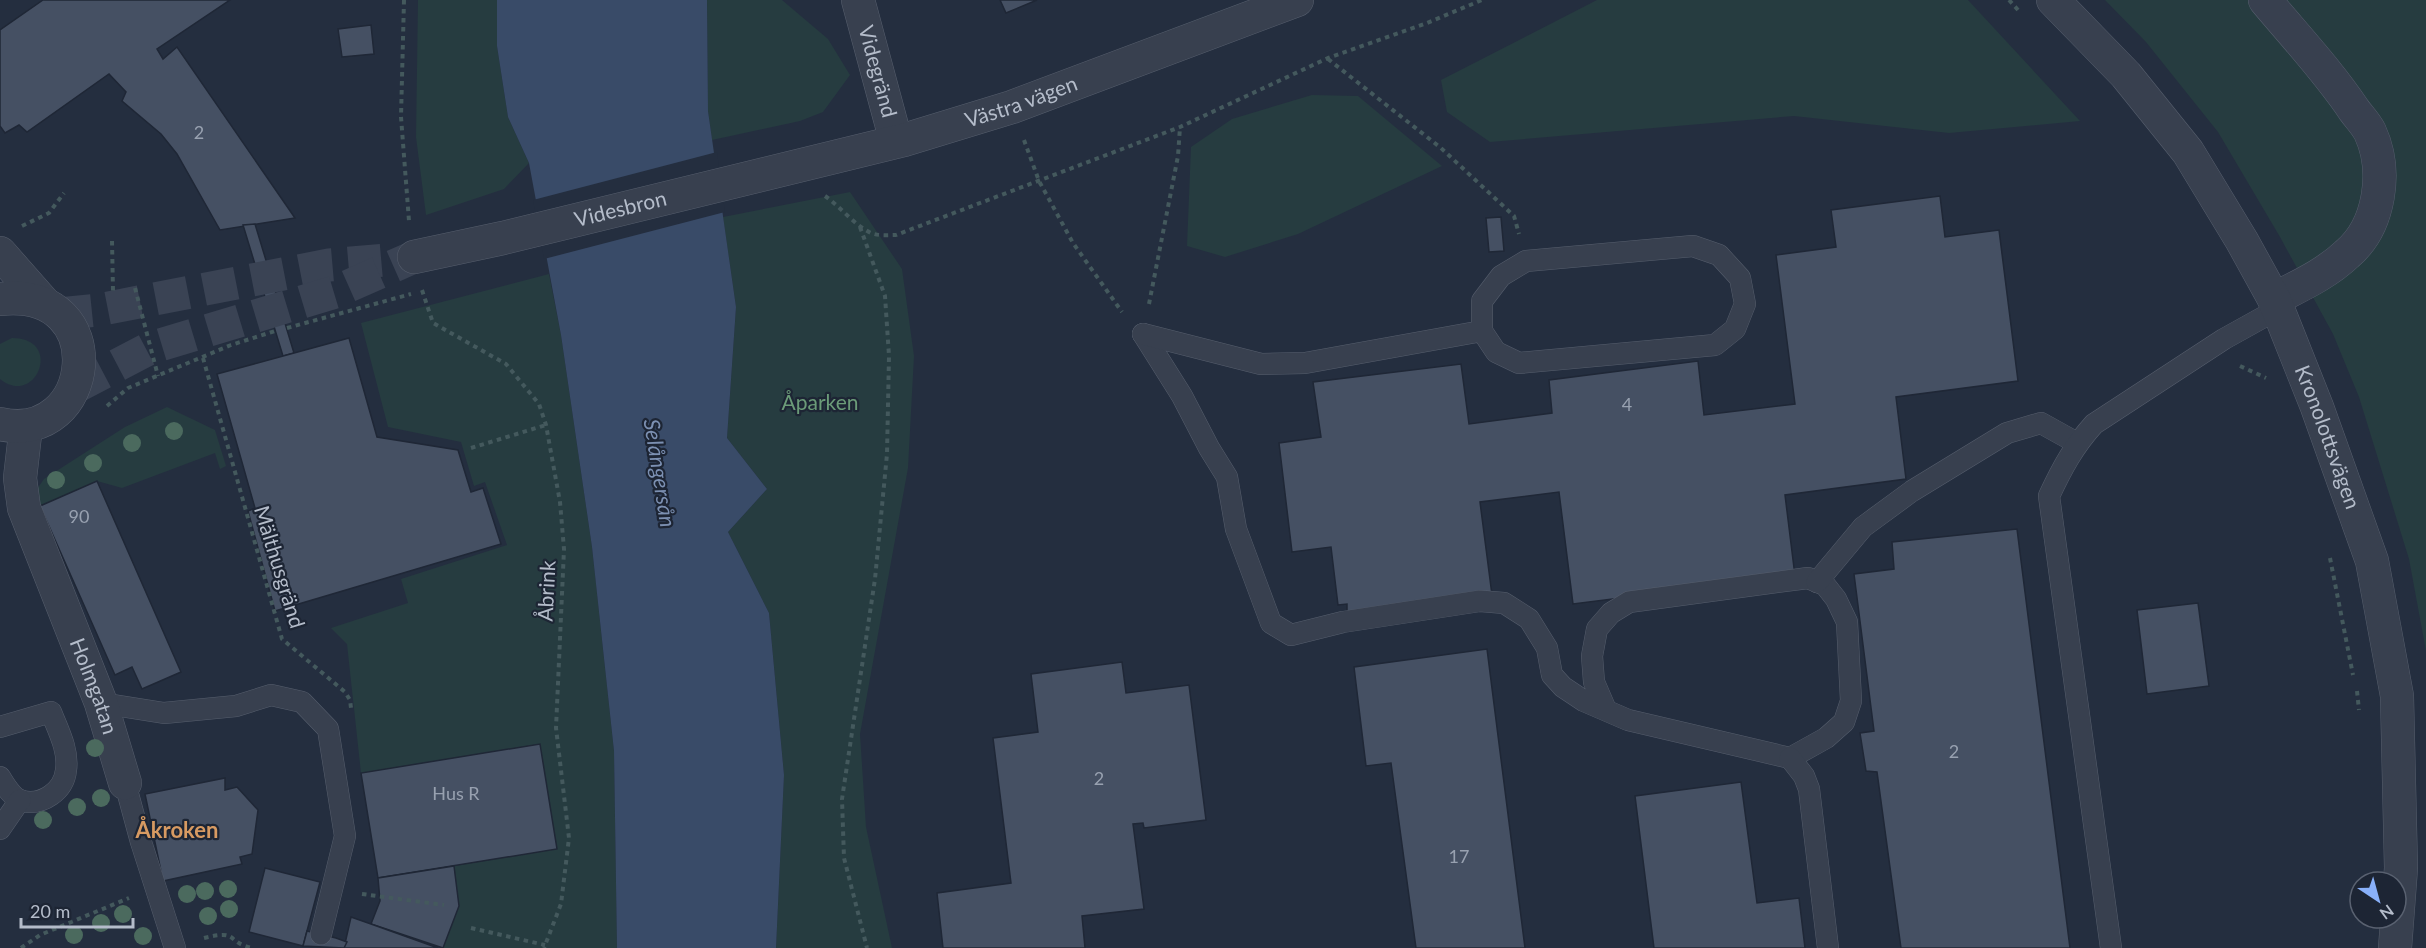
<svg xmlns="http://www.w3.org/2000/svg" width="2426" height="948" font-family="Lato,sans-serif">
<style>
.green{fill:#263c40}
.water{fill:#394b68}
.pier{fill:#242e3f}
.building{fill:#455063;stroke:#1f2736;stroke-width:1.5}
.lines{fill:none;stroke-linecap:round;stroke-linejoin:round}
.tertiary-tunnel{stroke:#3a4354;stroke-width:33;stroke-dasharray:33 16;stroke-linecap:butt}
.service-casing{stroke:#565e6d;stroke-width:22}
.minor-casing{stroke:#565e6d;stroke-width:34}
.tertiary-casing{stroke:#565e6d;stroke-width:34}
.path{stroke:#44595d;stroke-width:4;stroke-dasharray:4.5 4.5;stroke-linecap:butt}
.service{stroke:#38404f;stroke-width:21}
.minor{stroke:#38404f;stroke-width:33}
.tertiary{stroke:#38404f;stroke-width:33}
.tree{fill:#4b6a5e}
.labels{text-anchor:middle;stroke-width:4.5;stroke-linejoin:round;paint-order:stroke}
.number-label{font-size:18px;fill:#98a1b0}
.street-label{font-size:21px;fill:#b4bcca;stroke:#1d2534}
.park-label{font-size:21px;fill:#6b9b78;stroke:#1d2534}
.water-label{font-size:22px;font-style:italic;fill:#7c90b2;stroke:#1d2534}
.neighbourhood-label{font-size:22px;font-weight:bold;fill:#d79a62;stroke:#1d2534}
</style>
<rect width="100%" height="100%" fill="#242e3f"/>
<g class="green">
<polygon points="418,0 497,0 497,46 508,117 529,163 504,189 426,215 416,137"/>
<polygon points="707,0 782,0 828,39 850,75 823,112 800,121 712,140 708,111"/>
<polygon points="1597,0 1968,0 2080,121 1949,133 1794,116 1490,142 1447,112 1441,80"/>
<polygon points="2105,0 2426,0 2426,651 2409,559 2359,397 2333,334 2280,237 2218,132 2146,42"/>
<polygon points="1312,95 1358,96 1442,166 1298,234 1225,257 1187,246 1191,147 1232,119"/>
<polygon points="850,192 902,269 914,356 908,468 860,734 866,827 892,948 776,948 784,775 769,613 728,532 767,489 727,438 736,307 723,217"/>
<polygon points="549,274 561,335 592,547 614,751 617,948 443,948 459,906 454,866 556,849 539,744 361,773 347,644 331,628 408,603 401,579 507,545 485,482 474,486 461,442 388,427 361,323"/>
<path d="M12,338C64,338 36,408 0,379V344Z"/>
<polygon points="167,407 215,430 226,466 220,469 215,453 122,488 97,481 40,506 35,492 44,479 125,427"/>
</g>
<polygon class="water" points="497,0 707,0 708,111 736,307 727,438 767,489 728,532 769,613 784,775 776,948 617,948 614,751 592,547 561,335 529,163 508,117 497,46"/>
<polygon class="pier" points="717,152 725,212 544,259 533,200"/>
<g class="building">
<polygon points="43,0 230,0 157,49 163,59 177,47 295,218 220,230 177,154 161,134 122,101 126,92 109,74 27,132 19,125 5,133 0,126 0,30"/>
<polygon points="1000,0 1037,0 1006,13"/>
<polygon points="371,25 374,54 342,57 338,29"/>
<polygon points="1940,196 1945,237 1999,230 2018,381 1896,397 1906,479 1785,495 1795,576 1573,604 1559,492 1480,502 1492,595 1347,613 1347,604 1338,605 1331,547 1292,552 1279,443 1321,437 1313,382 1461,364 1469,424 1552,413 1549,380 1698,361 1704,415 1795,404 1776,255 1836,247 1831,210"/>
<polygon points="1501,217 1504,251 1489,252 1486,218"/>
<polygon points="255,224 294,353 283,356 243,225"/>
<polygon points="349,338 377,437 458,450 471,492 483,488 501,544 275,611 248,511 255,508 217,374"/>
<polygon points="97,481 181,672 142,689 132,667 115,675 40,506"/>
<polygon points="2017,529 2070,948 1901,948 1877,772 1866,771 1860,733 1874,731 1854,574 1894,569 1892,542"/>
<polygon points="2198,603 2209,686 2147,694 2137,610"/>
<polygon points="1487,649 1525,948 1416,948 1391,763 1366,766 1354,667"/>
<polygon points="1122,662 1126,693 1189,685 1206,820 1144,828 1143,823 1133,824 1144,909 1082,916 1085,948 943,948 937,893 1011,883 993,738 1038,732 1031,674"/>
<polygon points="540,744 557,849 378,878 361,773"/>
<polygon points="225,778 225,790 237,787 258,810 252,854 240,857 242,864 163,881 145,794"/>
<polygon points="1741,782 1757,903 1799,898 1805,948 1654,948 1635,796"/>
<polygon points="454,866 459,906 443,948 371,924 380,901 378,878"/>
<polygon points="265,868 320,882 303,946 249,932"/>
<polygon points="351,917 371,924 438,948 344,948"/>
<polygon points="307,931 336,938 347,942 344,948 303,946"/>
</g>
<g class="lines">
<g class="tertiary-tunnel">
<polyline points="59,314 98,310 329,265 386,260"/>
<polyline points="74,388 150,348 335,292 414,257"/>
</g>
<defs>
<g id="service">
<polyline points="1143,334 1182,396 1209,448 1227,477 1236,529 1271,623 1291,635 1343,622 1480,601 1504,603 1529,619 1547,648 1552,675 1563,687 1584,701 1628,720 1790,758 1826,738 1844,722 1851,701 1847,622 1836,599 1825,585 1808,578 1629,602 1611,613 1597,629 1592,656 1594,682 1606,710"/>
<polyline points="1143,334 1261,364 1305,363 1482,331 1496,352 1519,363 1715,345 1735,329 1745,304 1740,278 1719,255 1693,246 1526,261 1501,276 1482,301 1482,331"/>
<polyline points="1817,582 1863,527 1912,491 2007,433 2041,423 2077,443"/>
<polyline points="101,703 164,713 236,706 271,695 302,702 328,729 345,836 321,934"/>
<path d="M0,727L51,712C58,730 69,750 66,770C64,791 42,806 22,801C12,798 5,785 0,777"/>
<polyline points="1790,758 1804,776 1809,789 1828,948"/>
<polyline points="125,783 141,842 175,948"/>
<polyline points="0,829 20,800"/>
<path d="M2111,948L2049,496C2062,468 2074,446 2094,424L2224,339L2278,309"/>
</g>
<g id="minor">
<path id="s1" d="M858,0L896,141"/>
<path d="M2265,0C2295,36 2328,71 2354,110C2359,117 2366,124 2370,132C2388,171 2380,226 2347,254C2326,274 2299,286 2274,299"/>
<path id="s2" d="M26,426L20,478L24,508L101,703L125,783"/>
</g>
<g id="tertiary">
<path id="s3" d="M2053,0L2126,75L2188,152L2242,241L2274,299L2317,407L2372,561L2397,696L2401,868L2395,948"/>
<polyline points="0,253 44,303"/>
<path id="s4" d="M414,257L503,238L904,140L1012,107L1297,0"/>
<path d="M0,299C115,286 95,446 0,424"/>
</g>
</defs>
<use href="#service" class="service-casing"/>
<use href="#minor" class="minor-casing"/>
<use href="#tertiary" class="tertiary-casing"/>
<g class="path">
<polyline points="404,0 401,117 409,221"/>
<polyline points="2009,0 2018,10"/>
<polyline points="1328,59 1441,148 1514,216 1519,234"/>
<polyline points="1024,140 1039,181 1073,243 1122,312"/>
<path d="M825,196C841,207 854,225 871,233C878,236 888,235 896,235L1180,127L1328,58L1427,23L1482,0"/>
<polyline points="22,226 49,213 64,193"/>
<polyline points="860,227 885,296 889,356 887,454 875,579 842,799 844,858 867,948"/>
<polyline points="112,241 113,291"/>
<polyline points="135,288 158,376"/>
<polyline points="422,290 433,323 506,364 539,404 546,425 560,502 564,549 556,728 569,838 561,904 544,948"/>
<polyline points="1149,304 1178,156 1180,127"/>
<polyline points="287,328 411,294"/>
<polyline points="203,358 282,639 345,692 350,700 351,708"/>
<polyline points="2240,366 2266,378"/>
<polyline points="107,406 128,388 231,345 275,331"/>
<polyline points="471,448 546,425"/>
<polyline points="2330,558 2353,675"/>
<polyline points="2357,691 2359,710"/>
<polyline points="362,894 444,905"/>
<polyline points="471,928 545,945"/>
<path d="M204,938C240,929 225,942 252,948"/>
<polyline points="21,948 40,935 129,898"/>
</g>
<use href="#service" class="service"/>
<use href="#minor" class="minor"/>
<use href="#tertiary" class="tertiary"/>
</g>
<g class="tree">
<circle cx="174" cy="431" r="9"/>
<circle cx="132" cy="443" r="9"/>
<circle cx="93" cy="463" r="9"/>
<circle cx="56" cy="480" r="9"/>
<circle cx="95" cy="748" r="9"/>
<circle cx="101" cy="798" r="9"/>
<circle cx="77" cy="807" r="9"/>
<circle cx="43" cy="820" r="9"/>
<circle cx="228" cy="889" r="9"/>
<circle cx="205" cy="891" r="9"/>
<circle cx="187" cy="894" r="9"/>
<circle cx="229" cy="909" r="9"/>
<circle cx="123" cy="914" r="9"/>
<circle cx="208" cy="916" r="9"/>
<circle cx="101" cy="923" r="9"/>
<circle cx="74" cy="935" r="9"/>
<circle cx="143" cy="936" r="9"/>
</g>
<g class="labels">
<g class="number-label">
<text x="199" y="139">2</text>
<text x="1627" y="411">4</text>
<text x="79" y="523">90</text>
<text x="1954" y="758">2</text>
<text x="1099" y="785">2</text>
<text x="456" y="800">Hus R</text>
<text x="1459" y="863">17</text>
</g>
<g class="street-label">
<text dy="7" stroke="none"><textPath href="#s1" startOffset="74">Videgränd</textPath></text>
<text dy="7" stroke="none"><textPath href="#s4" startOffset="627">Västra vägen</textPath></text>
<text dy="7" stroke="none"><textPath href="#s4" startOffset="212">Videsbron</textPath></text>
<text dy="7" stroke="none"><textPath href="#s3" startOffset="522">Kronolottsvägen</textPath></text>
<text transform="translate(279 567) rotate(73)" y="7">Mälthusgränd</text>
<text transform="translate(547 591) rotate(-87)" y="7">Åbrink</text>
<text dy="7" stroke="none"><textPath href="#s2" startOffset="274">Holmgatan</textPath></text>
</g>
<g class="park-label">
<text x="820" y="410">Åparken</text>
</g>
<g class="water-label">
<text transform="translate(660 473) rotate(81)" y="8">Selångersån</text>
</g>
<g class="neighbourhood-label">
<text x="177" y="838">Åkroken</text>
</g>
</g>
<g transform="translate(2378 900) rotate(144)"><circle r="28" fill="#1d2534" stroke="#596170" stroke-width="1.5"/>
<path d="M0-4.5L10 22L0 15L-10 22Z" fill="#89b0f9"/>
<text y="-9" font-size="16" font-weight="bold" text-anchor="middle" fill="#b4bcca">N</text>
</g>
<path d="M21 918v9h112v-9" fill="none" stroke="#b4bcca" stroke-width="3"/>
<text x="30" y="918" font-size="18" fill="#b4bcca" stroke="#1d2534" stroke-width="4.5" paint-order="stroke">20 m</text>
</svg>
